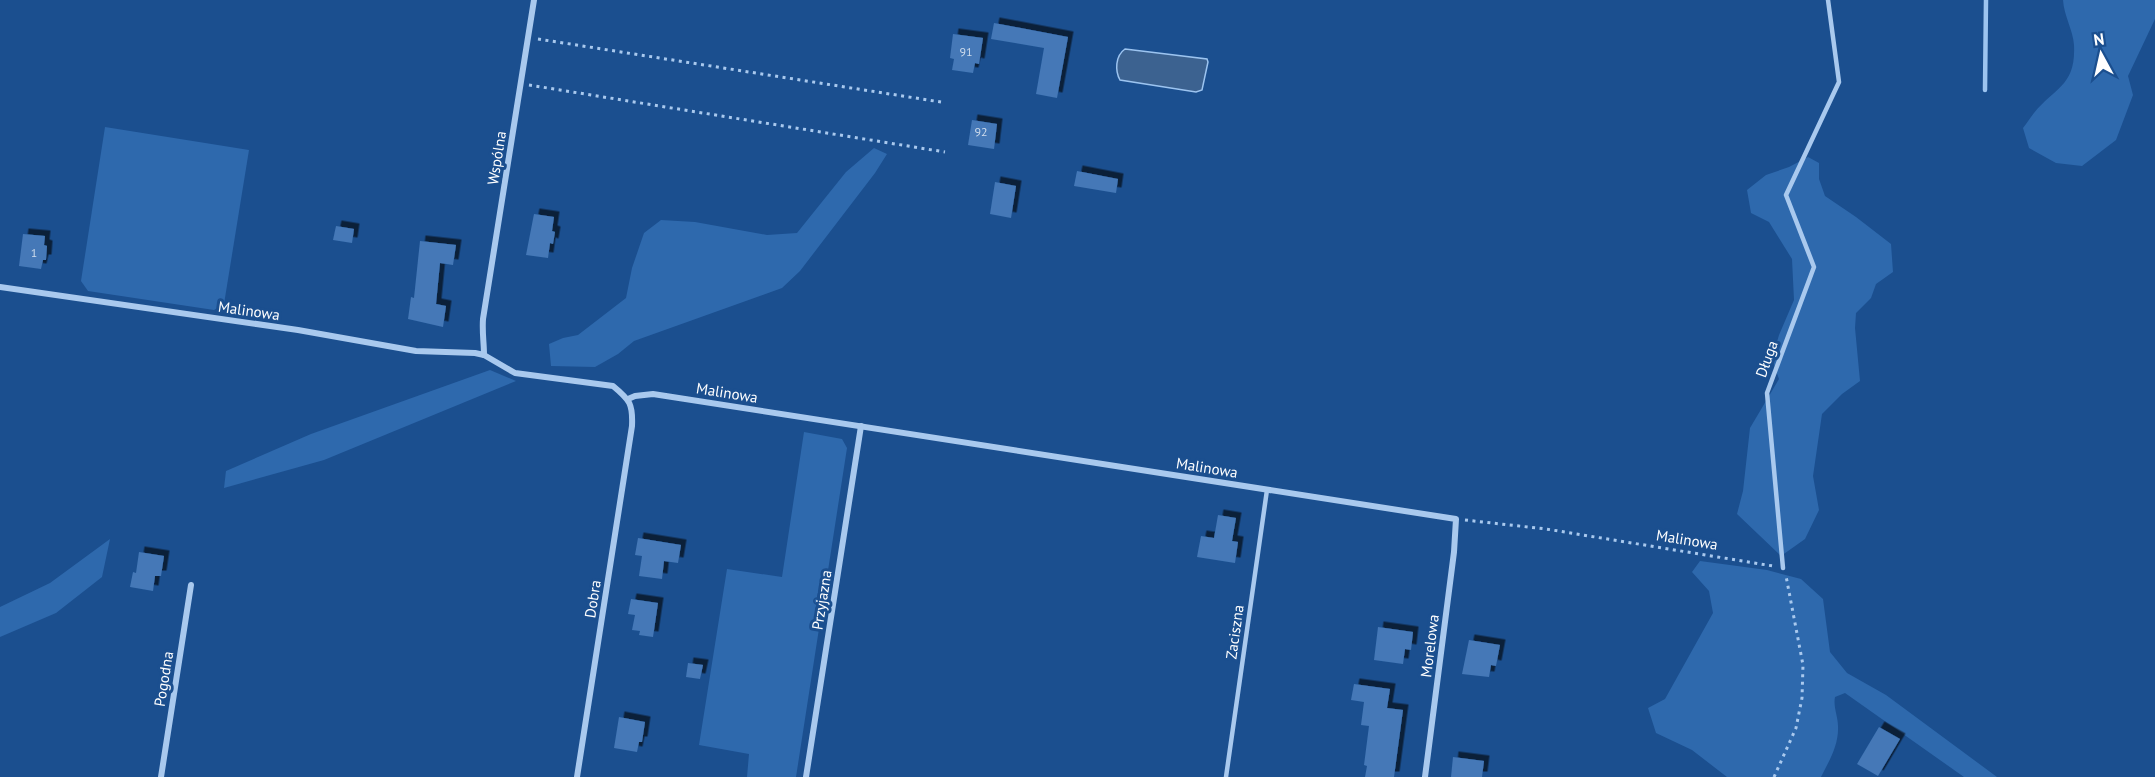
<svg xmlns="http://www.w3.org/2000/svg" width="2155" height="777" font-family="'PT Sans',sans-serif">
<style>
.green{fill:#2e69ad}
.water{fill:#3c6290;stroke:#9cc4f0;stroke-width:1.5}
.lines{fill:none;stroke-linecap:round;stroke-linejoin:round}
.stream{stroke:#9cc4f0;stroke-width:4.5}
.building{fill:#4478b7;filter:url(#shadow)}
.path{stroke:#a9c9ee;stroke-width:3;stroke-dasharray:3 4.5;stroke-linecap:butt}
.lane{stroke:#a9c9ee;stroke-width:4.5}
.street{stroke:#a9c9ee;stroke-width:6}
.labels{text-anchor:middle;stroke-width:6;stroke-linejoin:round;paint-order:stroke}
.number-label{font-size:12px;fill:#d0dded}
.street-label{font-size:15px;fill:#fff;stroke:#1b4f8f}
</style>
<defs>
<filter id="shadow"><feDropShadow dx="5.5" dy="-5.5" stdDeviation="0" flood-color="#0009"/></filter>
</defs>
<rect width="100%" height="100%" fill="#1b4f8f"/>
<g class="green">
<path d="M2063,0H2155V19L2128,76L2133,95L2116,140L2082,166L2056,163L2029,148L2023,128C2027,123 2030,118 2034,113C2055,87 2076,86 2074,45C2073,30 2064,16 2063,0Z"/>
<polygon points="105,127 249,150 224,304 214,310 88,291 81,281"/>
<polygon points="874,148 887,154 875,173 800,271 782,288 634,341 618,354 595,367 551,366 549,344 563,338 578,335 626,298 632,268 644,233 661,220 695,222 767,235 797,233 846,172"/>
<polygon points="1808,157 1819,163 1819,179 1825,196 1856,217 1891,244 1893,272 1876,284 1871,298 1856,313 1855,328 1860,381 1842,394 1822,414 1813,476 1819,510 1805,539 1781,556 1737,514 1743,491 1750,428 1779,379 1772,359 1779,335 1794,300 1792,259 1769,222 1751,213 1747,190 1766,175 1789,167"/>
<polygon points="490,370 516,381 324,460 224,488 226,471 311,434"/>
<polygon points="804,432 842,439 847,448 796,777 747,777 749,754 699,745 727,569 782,577"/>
<polygon points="110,539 102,577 56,613 0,637 0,607 50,583"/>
<path d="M1700,561L1767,570L1801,579L1823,599L1830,652L1847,673L1886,695L1997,777H1964L1845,693L1835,697C1833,707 1838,716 1838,726C1839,745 1829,761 1821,777H1727L1692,750L1656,733L1648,708L1665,699L1713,613L1709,591L1692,572Z"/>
</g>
<path class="water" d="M1125,49L1207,59L1208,62L1202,90L1196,92L1120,80C1115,71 1115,56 1125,49Z"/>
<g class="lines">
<polyline class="stream" points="1985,90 1986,0"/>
</g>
<g class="building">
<polygon points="994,23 1068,37 1057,98 1036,94 1044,48 991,39"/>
<polygon points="953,34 983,38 979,64 975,63 973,73 952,70 954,59 950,58"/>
<polygon points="972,120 997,124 994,149 968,145"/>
<polygon points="1077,171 1118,179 1116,193 1074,186"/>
<polygon points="995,182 1016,186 1011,218 990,214"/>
<polygon points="534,214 554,217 552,231 555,232 553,244 550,243 548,258 526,255"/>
<polygon points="336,226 354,229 352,243 333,240"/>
<polygon points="23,234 45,236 44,245 47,246 46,260 43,260 41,269 19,266"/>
<polygon points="420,241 456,245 453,265 440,263 436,304 446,306 443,327 408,319 411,297 414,298"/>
<polygon points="1218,515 1236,518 1232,541 1238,542 1235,563 1197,557 1201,536 1214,538"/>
<polygon points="638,538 681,545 678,563 664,561 662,579 639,576 642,556 635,555"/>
<polygon points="139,552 164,556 161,576 155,576 153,591 130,587 133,572 136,573"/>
<polygon points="631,599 658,603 653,637 639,635 640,631 632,630 635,615 628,614"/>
<polygon points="1378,627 1413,632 1411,650 1405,649 1403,664 1374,660"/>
<polygon points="1469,640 1500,645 1496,666 1491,665 1489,677 1462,674"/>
<polygon points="688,663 703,665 700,679 686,677"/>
<polygon points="1354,684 1390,689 1387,708 1403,710 1394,777 1365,777 1367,766 1364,765 1369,726 1361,725 1364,702 1351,700"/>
<polygon points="619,717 645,722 642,742 639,742 637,752 614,748"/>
<polygon points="1879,727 1900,739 1878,776 1857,764"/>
<polygon points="1453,757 1484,761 1482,777 1451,777"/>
</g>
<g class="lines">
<g class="path">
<polyline points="538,39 941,102"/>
<polyline points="529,85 945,152"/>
<polyline points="1465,520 1546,529 1773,566"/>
<polyline points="1774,777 1796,728 1802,698 1803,665 1786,576"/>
</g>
<g class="lane">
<polyline points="1783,568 1767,393 1814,267 1786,195 1839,82 1828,0"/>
<polyline points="1226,777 1267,490"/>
</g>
<g class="street">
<path d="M0,287L298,330L416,351L475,353L484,355L515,373L613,386C630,400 633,404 632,426L577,777"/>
<path d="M484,355C484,343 482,332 483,319L534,0"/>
<polyline points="628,399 635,396 653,394 1456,519 1454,552 1425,777"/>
<polyline points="161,777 191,585"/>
<polyline points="806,777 861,426"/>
</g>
</g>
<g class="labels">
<g class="number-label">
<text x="966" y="56">91</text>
<text x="981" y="136">92</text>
<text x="34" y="257">1</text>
</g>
<g class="street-label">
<text transform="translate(497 158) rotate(-81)" y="5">Wspólna</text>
<text transform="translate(249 311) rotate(8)" y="5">Malinowa</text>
<text transform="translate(1767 359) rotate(-70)" y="5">Długa</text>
<text transform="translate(727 393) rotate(9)" y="5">Malinowa</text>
<text transform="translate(1207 468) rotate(9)" y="5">Malinowa</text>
<text transform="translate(1687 540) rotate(9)" y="5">Malinowa</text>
<text transform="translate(593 599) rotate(-81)" y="5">Dobra</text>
<text transform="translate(822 600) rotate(-81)" y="5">Przyjazna</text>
<text transform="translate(1235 632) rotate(-82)" y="5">Zaciszna</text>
<text transform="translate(1430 646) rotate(-83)" y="5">Morelowa</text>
<text transform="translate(164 679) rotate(-81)" y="5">Pogodna</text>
</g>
</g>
<g transform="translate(2101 54) rotate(352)" stroke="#1b4f8f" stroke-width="4.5" paint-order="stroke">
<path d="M0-4.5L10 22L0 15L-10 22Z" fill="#ffffff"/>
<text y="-9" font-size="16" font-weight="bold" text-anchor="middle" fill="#ffffff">N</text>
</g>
</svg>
